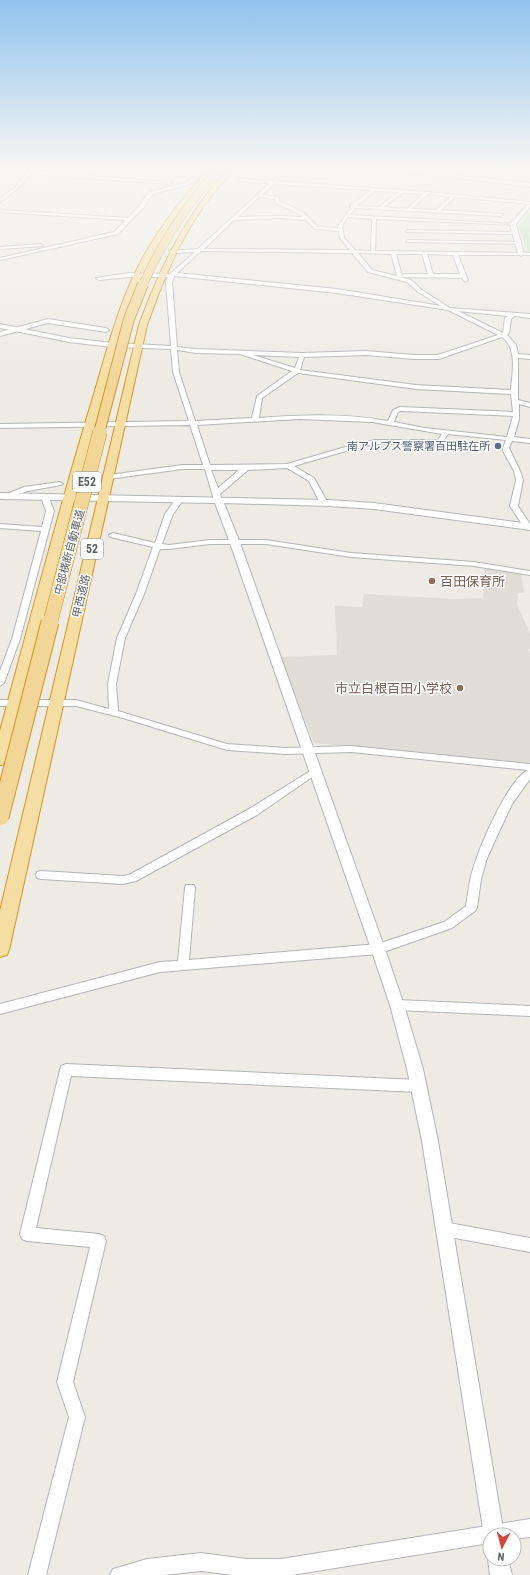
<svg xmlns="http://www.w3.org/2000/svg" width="530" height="1575" font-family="'Roboto Condensed','Noto Sans JP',sans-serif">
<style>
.education{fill:#e0dcd6}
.green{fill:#c5e2c3}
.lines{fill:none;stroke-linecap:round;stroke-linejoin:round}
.minor-casing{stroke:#b2b5b8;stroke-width:2}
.tertiary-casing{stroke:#b2b5b8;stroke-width:2}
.trunk-casing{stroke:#d99319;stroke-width:2}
.minor{fill:#fff;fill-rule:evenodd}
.tertiary{fill:#fff;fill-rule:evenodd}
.trunk{fill:#f4dea4;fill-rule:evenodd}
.motorway-bridge-far3-casing{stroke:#d99319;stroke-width:9;stroke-linecap:butt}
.motorway-bridge-far2-casing{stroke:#d99319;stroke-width:12;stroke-linecap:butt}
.motorway-bridge-far1-casing{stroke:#d99319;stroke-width:15;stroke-linecap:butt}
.motorway-bridge-casing{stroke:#d99319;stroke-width:19;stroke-linecap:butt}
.motorway-bridge-far3{stroke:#f1d697;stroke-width:8}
.motorway-bridge-far2{stroke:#f1d697;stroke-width:10}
.motorway-bridge-far1{stroke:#f1d697;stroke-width:14}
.motorway-bridge{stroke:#f1d697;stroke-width:17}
.service-dot{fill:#5c6f8a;stroke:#fff;stroke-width:1.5}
.education-dot{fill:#8d6e63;stroke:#fff;stroke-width:1.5}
.labels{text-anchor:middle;stroke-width:3;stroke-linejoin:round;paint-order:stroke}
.far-service-label{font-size:11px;fill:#4e5e75;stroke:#fff;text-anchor:end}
.far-street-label{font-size:11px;fill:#5c6063;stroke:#fff}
.shield{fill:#fff;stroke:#8d9092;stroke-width:1}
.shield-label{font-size:12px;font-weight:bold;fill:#5c6063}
.education-label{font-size:13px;fill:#785e54;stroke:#fff;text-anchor:start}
</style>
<rect width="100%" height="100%" fill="#edebe4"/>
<polygon class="education" points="484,568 521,572 524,593 518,593 517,604 530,633 530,649 528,649 530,654 530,763 314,743 280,657 337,655 335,606 362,607 364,594 455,599 483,598"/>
<polygon class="green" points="528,213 530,213 530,254 528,253 519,227"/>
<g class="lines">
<defs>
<g id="minor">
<polygon points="0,169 29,171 31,169 35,169 33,171 172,183 170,184 31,174 17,189 0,202 0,199 15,187 27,173 0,171"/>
<polygon points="201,169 205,169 190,184 153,194 144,207 118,234 0,260 0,258 114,232 126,220 0,212 0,210 128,218 140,205 149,192 188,182"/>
<path d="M286,169H290L277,181L427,192L530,202V204L455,197L441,210L503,214L501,216L355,208L350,215L515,224L513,225L376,219L375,251L530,253V255H458L468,280L465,282L462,278L400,277L411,280L422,290L450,308L530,314V318L515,316L511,319L509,333L507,335L516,345L518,354L530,355V359L518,358V400L530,403V407L519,404V419L514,437L530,439V443L512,441L509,448L520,471L523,480L518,506L530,524V529H525L510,506L516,480L514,471L503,451V448L506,440L448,434L442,443L440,444H375L346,451L294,466L314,478L328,503L324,505L319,501L309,481L287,468L248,470L220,494L222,500L218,502L214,500L205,469H182L109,479L106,477L109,475L182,465H203L190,425L0,428V424L189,421L173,372L171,349L114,347L111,345L114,343L171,346L166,282L168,277H130L99,280L96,278L130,273L170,274L195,252L171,253L169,251L198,249L270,183L240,181L239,179L272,181ZM274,184L371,190L350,206L351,208L338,226V228L318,227L303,212L279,201V197L262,195ZM375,191L398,192L379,207L357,206ZM403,193L423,194L407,209L384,207ZM428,194L451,197L436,210L412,209ZM259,197L275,199V203L299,214L303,217L279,216L238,217ZM348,217L372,219L371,251L355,250L344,238L342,226ZM279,218L306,220L315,229L339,231L340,238L350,250L204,249L234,220ZM201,251L352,253L368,272L407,282L418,292L441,306L337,289L177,273ZM358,253L391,254L397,276L372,270ZM396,254H422L428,274H404L402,276ZM427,254L453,255L460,274H433ZM174,276L337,293L448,310L498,335L438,355H414L366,351L302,353L196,349L177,347L172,282ZM458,311L508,316L505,318L503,333ZM502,337C518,349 512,373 511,390L416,385L300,370L304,357L366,355L414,359H439ZM177,350L196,353L240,354L292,371L257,396L252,418L195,421L179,372ZM253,355L299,357L295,368ZM298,373L416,389L511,394L513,412L400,407L393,410L388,421C345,413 302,415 259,418L262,398ZM401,411L513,416L507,437L425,428L394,422L398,412ZM300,419L372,422L442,434L438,440H375L342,448L287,464L210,465L197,425ZM211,470H239L218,488Z"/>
<polygon points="408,230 516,232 518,233 516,234 406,232"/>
<polygon points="408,240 518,242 520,243 518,244 406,242"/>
<polygon points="41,244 43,246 0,249 0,247"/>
<polygon points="48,319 106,328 109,330 106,332 48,323 0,336 0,332"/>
<polygon points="59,482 63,484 61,485 28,491 6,498 2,496 24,487"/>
<polygon points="42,495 48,495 54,511 20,639 4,683 0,686 0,671 12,639 41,531 0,528 0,524 42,527 46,511 41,497"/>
<path d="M177,497L184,499L173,514L162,544L169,545L210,540H266L351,553L474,562L530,571V575L474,566L351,557L266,544H210L169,549H160L144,594L125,638L116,684L118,711L227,744L285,748L351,746L530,764V779L512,804L487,858L481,879L477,908L475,911L452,928L378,954L160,972L0,1014V1004L160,962L178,961L185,888L186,885H194L195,888L189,960L378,944L444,922L466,906C468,894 469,881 473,869C480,846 507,781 528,770L351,752L285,754L227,750L123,718L76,706H0V700H76L109,709L108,684L117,638L136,594L153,547L110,537L109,535L113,533L155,543L165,514Z"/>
<polygon points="315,768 318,769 320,771 318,773 257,815 136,881 123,884 41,879 37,878 36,875 37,872 41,871 123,876 129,875 249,809"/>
<polygon points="397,1000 530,1006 530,1016 397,1010 393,1009 391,1005 393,1001"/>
<polygon points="66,1064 419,1080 424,1082 425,1086 424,1090 419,1092 71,1076 36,1228 99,1234 104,1236 106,1241 73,1382 85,1417 46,1575 28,1575 69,1417 57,1382 90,1247 27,1241 22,1239 20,1234 60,1070 61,1066"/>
<polygon points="444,1222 530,1238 530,1252 444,1236 439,1234 437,1229 439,1224"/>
<polygon points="530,1519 530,1537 514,1539 514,1535 490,1535 490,1543 292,1575 233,1575 201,1571 163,1575 110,1575 113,1569 147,1559 201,1553 247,1559 281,1559"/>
</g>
<g id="tertiary">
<polygon points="341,169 453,175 530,183 530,187 453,177"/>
<polygon points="530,202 530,207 516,224 524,254 521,256 518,254 510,224"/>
<polygon points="0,324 69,338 112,343 115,345 112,347 69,342 0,328"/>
<polygon points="0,493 329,500 374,503 530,524 530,530 374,509 329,506 224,503 240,543 385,949 404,1005 423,1069 438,1141 504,1535 490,1535 490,1544 487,1542 484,1535 422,1141 407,1069 390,1005 371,949 230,543 215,503 0,499"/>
<polygon points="490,1553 490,1559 508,1559 512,1575 490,1575 488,1559"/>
</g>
<g id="trunk">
<path d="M209,169H215L183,206L165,233L142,275L127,313L75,497L8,760L6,764L0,765V731C28,626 56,521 87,417C102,370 113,320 134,275C153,235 179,201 209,169Z"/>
<path d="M228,169H234C224,182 213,193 203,207C178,243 162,283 147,325L9,950L7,955L0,957V911L139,325C160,267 186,215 228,169Z"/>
</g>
</defs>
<use href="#minor" class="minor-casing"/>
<use href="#tertiary" class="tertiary-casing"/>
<use href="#trunk" class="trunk-casing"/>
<use href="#minor" class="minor"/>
<use href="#tertiary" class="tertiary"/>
<use href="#trunk" class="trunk"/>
<defs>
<path id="motorway-bridge-far3" d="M143,285C162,242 187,204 219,169"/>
<polyline id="motorway-bridge-far2" points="99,433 129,319 143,284"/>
<polyline id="motorway-bridge-far1" points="50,623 100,432"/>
<polyline id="motorway-bridge" points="0,817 50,622"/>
</defs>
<use href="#motorway-bridge-far3" class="motorway-bridge-far3-casing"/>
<use href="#motorway-bridge-far2" class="motorway-bridge-far2-casing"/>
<use href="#motorway-bridge-far1" class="motorway-bridge-far1-casing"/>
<use href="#motorway-bridge" class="motorway-bridge-casing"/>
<use href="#motorway-bridge-far3" class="motorway-bridge-far3"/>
<use href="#motorway-bridge-far2" class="motorway-bridge-far2"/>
<use href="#motorway-bridge-far1" class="motorway-bridge-far1"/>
<use href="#motorway-bridge" class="motorway-bridge"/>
</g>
<linearGradient id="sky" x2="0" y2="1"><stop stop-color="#90c3ee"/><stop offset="0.43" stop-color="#f7f6f3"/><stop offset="1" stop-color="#f7f6f3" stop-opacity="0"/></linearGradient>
<rect width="530" height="389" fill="url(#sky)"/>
<circle class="service-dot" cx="498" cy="446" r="4"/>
<g class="education-dot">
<circle cx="432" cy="581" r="4"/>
<circle cx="460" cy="688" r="4"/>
</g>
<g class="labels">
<g class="far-service-label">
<text x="490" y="450">南アルプス警察署百田駐在所</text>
</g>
<g class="far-street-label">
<text transform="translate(69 552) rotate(-75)" y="4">中部横断自動車道</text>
<text transform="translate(81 596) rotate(-77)" y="4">甲西道路</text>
</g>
<g class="shield">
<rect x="73" y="472" width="28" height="20" rx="3"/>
<rect x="81" y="539" width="22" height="20" rx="3"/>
</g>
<g class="shield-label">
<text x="87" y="486">E52</text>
<text x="92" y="553">52</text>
</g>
<g class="education-label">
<text x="440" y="586">百田保育所</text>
<text x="452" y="693" text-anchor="end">市立白根百田小学校</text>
</g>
</g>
<g transform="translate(502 1547) rotate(186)"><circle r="19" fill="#ffffff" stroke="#bebfc1"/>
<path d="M0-3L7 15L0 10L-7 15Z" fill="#d64541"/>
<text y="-6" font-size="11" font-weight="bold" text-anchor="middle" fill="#5c6063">N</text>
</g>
</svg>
